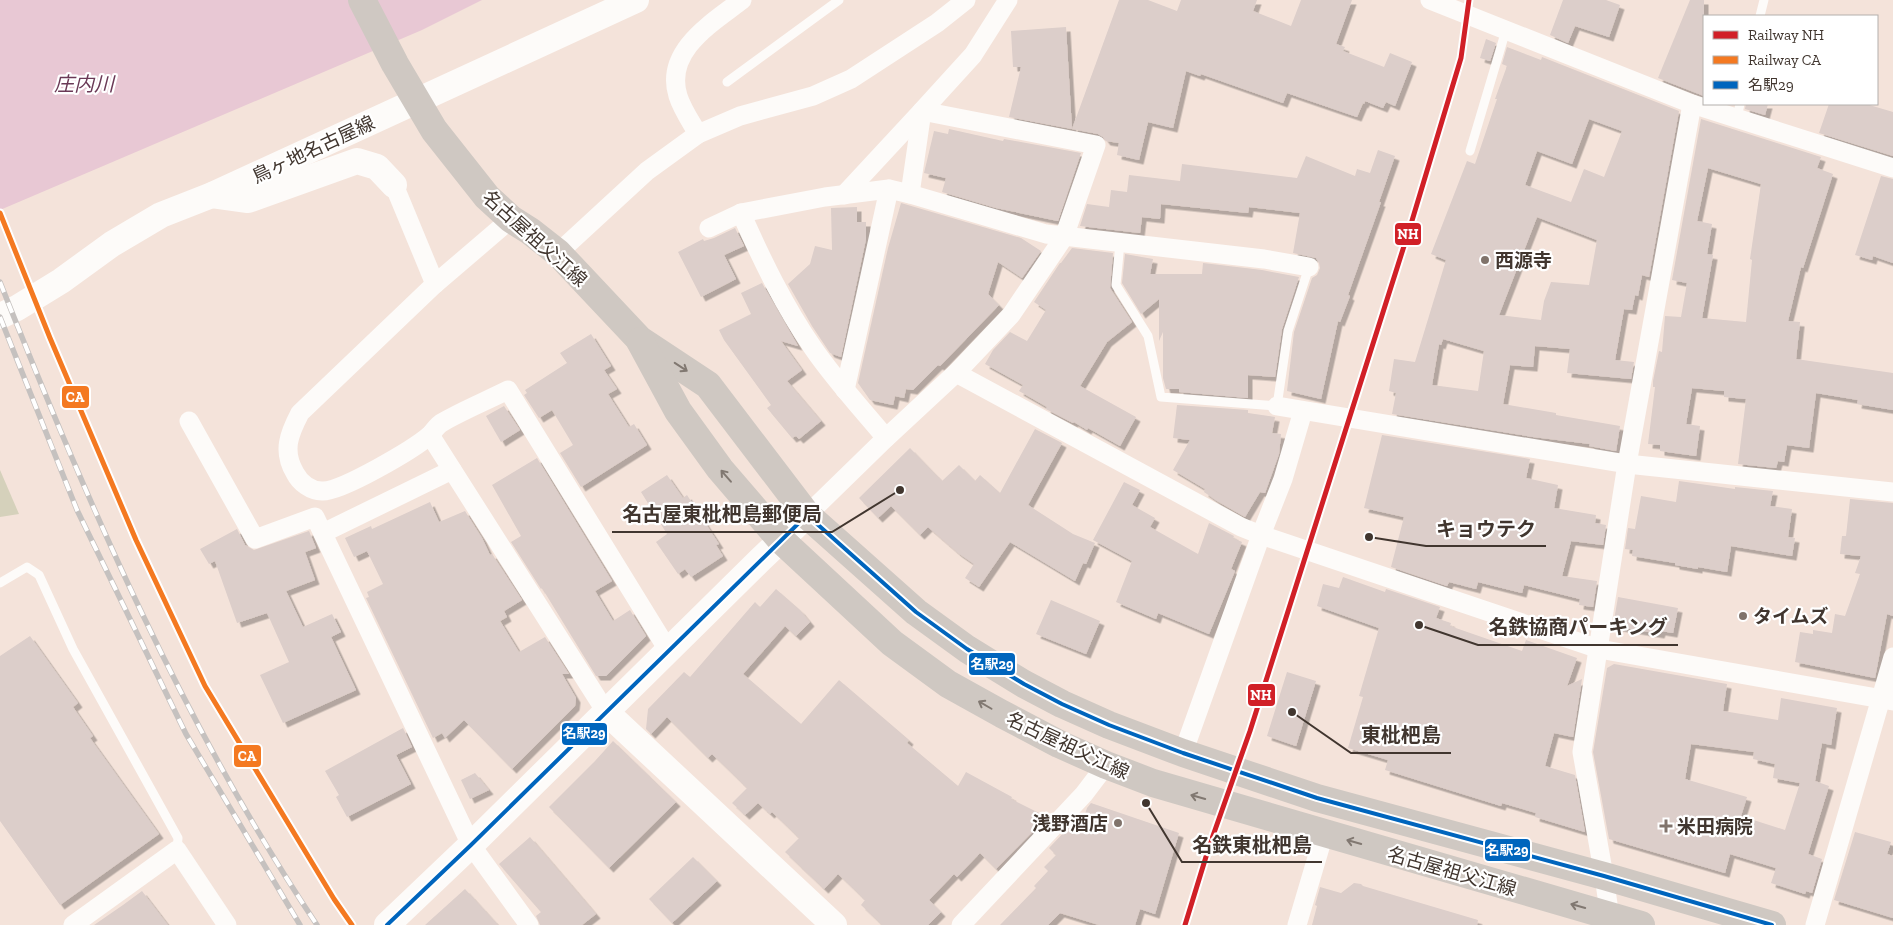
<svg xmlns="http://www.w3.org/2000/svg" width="1893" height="925" font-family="'Zilla Slab','Noto Sans JP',serif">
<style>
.green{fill:#d5d1bb}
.water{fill:#e8c8d4}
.building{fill:#dcceca;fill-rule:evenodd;filter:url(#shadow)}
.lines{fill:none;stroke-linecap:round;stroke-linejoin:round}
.lane{stroke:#fdfbf9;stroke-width:9}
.street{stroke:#fdfbf9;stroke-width:19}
.secondary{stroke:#fdfbf9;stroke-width:26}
.primary{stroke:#cfc8c2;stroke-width:28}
.rail-casing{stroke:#c5c1bf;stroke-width:5.5}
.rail{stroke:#fff;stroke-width:4;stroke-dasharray:11;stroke-linecap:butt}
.bus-1-casing{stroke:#fff;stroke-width:8}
.bus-1{stroke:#0065bd;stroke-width:4}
.rail-1-casing{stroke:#fff;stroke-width:9}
.rail-2-casing{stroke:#fff;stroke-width:9}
.rail-1{stroke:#d12027;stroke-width:5}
.rail-2{stroke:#f47921;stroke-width:5}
.oneway{stroke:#817871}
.poi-dot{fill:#80736b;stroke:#fff;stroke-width:2}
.labels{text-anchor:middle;stroke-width:4.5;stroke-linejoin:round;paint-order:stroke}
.street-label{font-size:19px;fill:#41362f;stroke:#fff}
.poi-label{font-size:19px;font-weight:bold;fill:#41362f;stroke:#fff;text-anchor:start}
.water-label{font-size:20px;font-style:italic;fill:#6a3956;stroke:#fff}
.leader{fill:none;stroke:#41362f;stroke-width:2}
.callout-dot{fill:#41362f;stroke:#fff;stroke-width:2}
.callout-label{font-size:20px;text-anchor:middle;font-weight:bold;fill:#41362f;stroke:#fff;stroke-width:4.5;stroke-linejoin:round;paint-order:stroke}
.line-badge{stroke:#fff;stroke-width:2}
.badge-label{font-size:14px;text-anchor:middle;font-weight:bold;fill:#fff}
</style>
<defs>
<filter id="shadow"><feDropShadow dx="4.5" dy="4.5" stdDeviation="0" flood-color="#0004"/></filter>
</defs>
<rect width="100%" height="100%" fill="#f4e3da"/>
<polygon class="green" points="0,470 19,514 0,517"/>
<polygon class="water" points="0,0 482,0 422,30 0,210"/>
<g class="building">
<polygon points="1119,0 1148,0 1177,11 1181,0 1257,0 1253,11 1291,26 1301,0 1352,0 1336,44 1345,47 1343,51 1384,67 1390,53 1412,62 1395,106 1386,102 1383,108 1365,101 1364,104 1363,103 1357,117 1287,93 1283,103 1201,74 1200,76 1186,71 1173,128 1148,122 1139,160 1117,155 1119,143 1106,141 1103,137 1098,134 1072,129"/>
<polygon points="1563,0 1606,0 1620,5 1609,37 1575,26 1568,43 1550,35"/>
<polygon points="1690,0 1704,0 1704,96 1658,78"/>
<polygon points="1066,27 1072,129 1009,117 1021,67 1013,67 1011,31"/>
<polygon points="1486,39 1496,43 1490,61 1480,58"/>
<path d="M1507,47L1541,60L1542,57L1679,111L1649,277L1642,275L1638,296L1635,295L1632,310L1624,309L1615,360L1634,362L1631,379L1567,373L1570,349L1535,346L1533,367L1510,365L1503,404L1556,413V415L1620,426L1616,451L1589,446L1590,444L1533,437L1392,414L1396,393L1389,391L1394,359L1415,362L1446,260L1431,254L1467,161L1475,164L1497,99H1495L1507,66L1502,64ZM1589,119L1622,131L1604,177L1584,169L1571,202L1525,185L1537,151L1572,164ZM1537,217L1597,240L1589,285L1551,282L1544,301L1541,320L1499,315ZM1443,339L1484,351L1478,391L1432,385L1439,344L1441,345Z"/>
<polygon points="1746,104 1768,104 1765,115 1745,109"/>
<polygon points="1829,104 1866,104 1893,112 1893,156 1819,133"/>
<path d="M1701,119L1821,157L1817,168L1833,174L1803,268L1801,267L1788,321L1800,322L1796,359L1893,373V410L1857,404L1858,400L1816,393L1809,448L1787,445L1784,462L1778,461L1776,468L1738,464L1746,399L1724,397V391L1692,388L1686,424L1700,426L1696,456L1660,451V445L1648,444L1655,387H1653V381L1659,351L1662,352L1665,316L1681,317L1687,283L1672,280ZM1708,168L1761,184L1750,259L1752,260L1746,322L1702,318L1713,255L1707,254L1712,224L1697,221Z"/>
<polygon points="949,129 1003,141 1004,139 1081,153 1058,221 996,208 942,192 946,178 924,173 934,131 948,134"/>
<polygon points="1378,150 1395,156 1379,202 1381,202 1348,295 1350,296 1340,322 1338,321 1321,399 1287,391 1294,332 1312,278 1317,275 1320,268 1319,263 1316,258 1293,253 1300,213 1249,207 1248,213 1161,204 1160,219 1142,217 1140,233 1080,226 1087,204 1109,207 1111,190 1127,192 1129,175 1180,181 1182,164 1297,178 1306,156 1355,176 1357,169 1370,173"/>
<polygon points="1881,176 1893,179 1893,263 1873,256 1872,260 1855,255"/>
<polygon points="901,203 1021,238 1041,251 1022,278 998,262 988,294 999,305 940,366 938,365 913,390 906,389 904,398 895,396 893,405 870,400 858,383 888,248"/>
<polygon points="857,207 857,222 866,222 866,239 841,357 830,353 812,326 788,284 810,264 815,246 832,250 831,208"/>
<polygon points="735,228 744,246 724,255 736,279 701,297 678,252 703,239 704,241 714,238"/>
<polygon points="1072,248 1113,253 1110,288 1132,322 1107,342 1080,386 1136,417 1120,446 1088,428 1087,430 1074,422 1073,423 1046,409 1047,407 1019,391 1023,385 985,364 993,350 1010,332 1027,341 1046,310 1034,302 1060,263 1061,263"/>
<polygon points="1125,254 1153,259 1150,274 1202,274 1203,263 1262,270 1299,277 1282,329 1275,377 1248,375 1248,398 1179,392 1179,389 1166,389 1163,378 1163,332 1159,341 1159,299 1141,314 1122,283"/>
<polygon points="762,283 798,346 781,341 802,370 787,381 821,421 799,439 796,436 792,438 767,408 771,405 724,340 719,330 751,314 741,293"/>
<polygon points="591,334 611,366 604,370 617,389 608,394 629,427 634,424 647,445 581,487 560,453 573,445 552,410 539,418 524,395 527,393 525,390 567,363 560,353"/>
<polygon points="1177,405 1248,410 1248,413 1275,417 1272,433 1281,434 1279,454 1265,493 1260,492 1245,517 1217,501 1204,492 1205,489 1173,470 1190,440 1173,438"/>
<polygon points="504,406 520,430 501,442 486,416"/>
<polygon points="1035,429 1062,443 1028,505 1073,534 1095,543 1086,564 1083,563 1075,581 1010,542 979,587 965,578 974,564 958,553 928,527 920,535 891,506 878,518 859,498 910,448 942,481 959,465 975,481 980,475 1000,493"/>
<polygon points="1382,435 1530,459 1526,478 1558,485 1554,508 1596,515 1595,523 1606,525 1603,545 1571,541 1562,576 1597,581 1593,607 1579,605 1580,599 1524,585 1522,593 1478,582 1476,589 1449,582 1447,586 1391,567 1404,517 1364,508"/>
<polygon points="537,458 612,581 595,591 613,621 630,610 646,636 606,676 596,676 542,588 541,589 511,542 521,536 492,485"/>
<polygon points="667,475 683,498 687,495 719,544 716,545 723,556 691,577 685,569 678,574 656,542 667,534 641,492"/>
<polygon points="1679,481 1735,489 1735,487 1773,491 1770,506 1792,509 1788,537 1795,538 1792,556 1731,546 1727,572 1698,567 1698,569 1675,565 1675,563 1632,556 1633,550 1625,549 1628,528 1635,529 1641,496 1676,502"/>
<polygon points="1124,482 1140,490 1132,505 1155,518 1150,527 1198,554 1209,523 1234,536 1233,538 1242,542 1231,569 1235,571 1209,634 1158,613 1156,619 1116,602 1132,561 1093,540"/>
<polygon points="1850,499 1893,503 1893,616 1887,614 1875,678 1795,662 1800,632 1813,634 1813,630 1832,633 1835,614 1845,616 1860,574 1855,573 1861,556 1840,554 1842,536 1846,536"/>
<polygon points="430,502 439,522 465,511 482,538 490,555 492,554 522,600 504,611 507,617 500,621 519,652 545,637 569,674 562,674 576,698 575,706 512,769 464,720 445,738 442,733 433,738 366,598 369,597 367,592 383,584 367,551 354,557 345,538 371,526 372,529"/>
<polygon points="237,529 245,545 254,550 309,531 316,548 305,552 315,580 286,591 303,627 332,614 341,632 331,637 356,690 283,723 260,675 289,662 267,613 237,623 215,561 209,564 200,549"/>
<polygon points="1343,577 1385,592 1386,589 1440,607 1436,618 1451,623 1450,626 1522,651 1526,640 1577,658 1567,686 1582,679 1573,737 1554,733 1545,766 1575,775 1585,832 1535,817 1536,813 1502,803 1501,806 1385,770 1388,760 1348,748 1363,697 1359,696 1379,628 1317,606 1323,584 1339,588"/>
<polygon points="776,589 800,610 810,622 796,636 785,626 743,674 801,724 839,680 909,740 907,743 958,786 966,772 1012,797 1011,799 1047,817 996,869 980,853 957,877 954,874 929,900 941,912 928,925 882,925 861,905 865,900 838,874 824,889 785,852 799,838 772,812 770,814 758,803 745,815 732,803 747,788 712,754 708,758 667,717 651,734 646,729 648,709 684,672 690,677 755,602 760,607"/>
<polygon points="1618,597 1678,608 1673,633 1661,631 1660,634 1613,626"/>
<polygon points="1051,600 1100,621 1086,654 1036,634"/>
<polygon points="30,636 78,703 73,707 93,736 90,738 159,834 60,905 0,821 0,656"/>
<path d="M1614,664L1727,684L1723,711L1778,720L1781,698L1837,708L1831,745L1822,743L1815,781L1829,786L1808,854L1822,859L1812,893L1806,891L1805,894L1771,883L1776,868L1730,854L1725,873L1609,839L1593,752L1607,668ZM1691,744L1754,752L1753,759L1775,764L1773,778L1800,783L1785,830L1741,816L1747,797L1685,779Z"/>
<polygon points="1287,672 1316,681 1296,746 1267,736"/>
<polygon points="403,728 412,747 396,755 411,784 347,817 336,797 339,795 325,771"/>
<polygon points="613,741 676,802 609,868 549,807 595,761"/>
<polygon points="475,773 489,790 470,799 461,780"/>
<polygon points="1091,803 1179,833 1155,914 1140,909 1135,925 1099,925 1060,913 1048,925 1000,925 1036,888 1034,886 1048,871 1044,867 1056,855 1049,848 1069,827 1079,832 1087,808"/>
<polygon points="1855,832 1891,842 1887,854 1893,856 1893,918 1834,900"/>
<polygon points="530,837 596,914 582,925 540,925 536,916 541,912 499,864"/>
<polygon points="693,857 717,881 672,923 649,899"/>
<polygon points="1354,883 1361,884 1363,886 1478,920 1477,925 1312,925 1317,906 1315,905 1320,887 1341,893"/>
<polygon points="465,889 498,925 425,925"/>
<polygon points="142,891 168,925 94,925 123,905"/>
</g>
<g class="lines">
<g class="lane">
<polyline points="1760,16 1764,0"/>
<polyline points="727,82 839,0"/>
<polyline points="1737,118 1740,104"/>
<polyline points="1470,151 1506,30"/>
<polyline points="1120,243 1116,285 1148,336 1161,397 1277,406 1288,331 1309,267"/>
<polyline points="0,583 27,567 39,575 73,649 178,838 177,850"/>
</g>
<g class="street">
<polyline points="1430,0 1692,104 1893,168"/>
<path d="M698,134C691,122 682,109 678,96C664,51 712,23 742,0"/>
<polyline points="394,185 435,284"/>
<polyline points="910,194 922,111 973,55 1008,0"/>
<path d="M741,213C762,260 784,306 813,348C835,380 861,408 886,438"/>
<path d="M511,219L435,284L300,413C289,434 282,451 295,473C300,483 311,491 322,491C341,492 414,449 430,435C434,431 437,425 443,422C464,410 486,401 508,390L668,650"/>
<polyline points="709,228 741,213 825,197 889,189 910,194 1046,234 1264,259 1309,267"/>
<polyline points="558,253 647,171 698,134 740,116 813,96 851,79 937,23 966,0"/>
<polyline points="956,373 1241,527 1261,535 1599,649 1893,701"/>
<polyline points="845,390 889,189"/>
<polyline points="1277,406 1627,464 1893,492"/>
<polyline points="189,421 255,539 315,517 471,845 529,925"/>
<polyline points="430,435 606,712"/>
<polyline points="807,515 886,438 956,373 1011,315 1064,237 1096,145 922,111 844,195"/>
<polyline points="323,533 452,470"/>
<polyline points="1183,753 1261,535 1283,479 1303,411"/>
<polyline points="73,925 177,850 227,925"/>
<polyline points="961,925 1084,794 1106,765"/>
<polyline points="1297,925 1324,834"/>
<polyline points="1611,925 1604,876 1582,752 1627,464 1692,104"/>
<polyline points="1815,925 1893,657"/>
</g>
<g class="secondary">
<polyline points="212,195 248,200 357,161 377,167 394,185"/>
<polyline points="0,316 17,308 61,281 112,244 161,215 212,195 636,0"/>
<polyline points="606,712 834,925"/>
<polyline points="387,925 471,845 761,559 807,515"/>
</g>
<g class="primary">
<polyline points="362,0 395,64 434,130 487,197 511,219 530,231 558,253 640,340 708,385 807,515 916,612 967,649 1024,684 1062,704 1109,725 1183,753 1317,798 1604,876 1772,925"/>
<polyline points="640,341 678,411 720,469 781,540 892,643 948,684 1002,714 1059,744 1106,765 1153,783 1641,925"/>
</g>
<defs>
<g id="rail">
<path d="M0,282C88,505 184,726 317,925"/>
<polyline points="0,317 77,510 186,734 300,925"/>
</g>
</defs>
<use href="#rail" class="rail-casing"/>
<use href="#rail" class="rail"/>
<defs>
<polyline id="bus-1" points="387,925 471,845 807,515 916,612 967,649 1024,684 1062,704 1109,725 1183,753 1317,798 1604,876 1772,925"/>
</defs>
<use href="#bus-1" class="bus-1-casing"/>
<use href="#bus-1" class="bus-1"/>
<defs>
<polyline id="rail-1" points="1185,925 1209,847 1250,731 1411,224 1461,58 1469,0"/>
<polyline id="rail-2" points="0,213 50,338 136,540 205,686 334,899 352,925"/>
</defs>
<use href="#rail-1" class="rail-1-casing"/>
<use href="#rail-2" class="rail-2-casing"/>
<use href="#rail-1" class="rail-1"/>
<use href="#rail-2" class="rail-2"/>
</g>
<defs><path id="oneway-shaft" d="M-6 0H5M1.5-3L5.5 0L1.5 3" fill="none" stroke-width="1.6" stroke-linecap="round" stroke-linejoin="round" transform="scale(1.25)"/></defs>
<g class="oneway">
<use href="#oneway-shaft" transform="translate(681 367) rotate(33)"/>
<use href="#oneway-shaft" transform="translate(726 476) rotate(-131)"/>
<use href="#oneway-shaft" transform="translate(985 705) rotate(-150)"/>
<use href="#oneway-shaft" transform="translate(1198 797) rotate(-164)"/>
<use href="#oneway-shaft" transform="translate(1354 842) rotate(-164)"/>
<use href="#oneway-shaft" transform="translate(1578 906) rotate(-164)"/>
</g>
<g class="poi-dot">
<circle cx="1485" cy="260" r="5"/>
<circle cx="1743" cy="616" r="5"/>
<circle cx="1118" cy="823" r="5"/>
<path d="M1663.5 818.5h5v5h5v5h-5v5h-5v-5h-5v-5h5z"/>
</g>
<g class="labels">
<g class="street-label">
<text transform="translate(313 149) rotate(-25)" y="7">鳥ヶ地名古屋線</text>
<text transform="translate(535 238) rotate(42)" y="7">名古屋祖父江線</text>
<text transform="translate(1068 745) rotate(25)" y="7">名古屋祖父江線</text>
<text transform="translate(1452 871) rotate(16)" y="7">名古屋祖父江線</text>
</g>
<g class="poi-label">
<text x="1495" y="267">西源寺</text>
<text x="1753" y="623">タイムズ</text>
<text x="1108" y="830" text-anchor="end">浅野酒店</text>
<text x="1677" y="833">米田病院</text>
</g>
<g class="water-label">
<text x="84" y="91">庄内川</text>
</g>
</g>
<path class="leader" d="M900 490L832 532H612M1369 537L1426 546H1546M1419 625L1478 645H1678M1292 712L1351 753H1451M1146 803L1182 862H1322"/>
<g class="callout-dot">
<circle cx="900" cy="490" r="5"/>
<circle cx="1369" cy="537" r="5"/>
<circle cx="1419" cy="625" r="5"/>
<circle cx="1292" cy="712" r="5"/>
<circle cx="1146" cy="803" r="5"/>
</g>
<g class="callout-label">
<text x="722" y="521">名古屋東枇杷島郵便局</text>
<text x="1486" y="536">キョウテク</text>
<text x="1578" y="634">名鉄協商パーキング</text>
<text x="1401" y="742">東枇杷島</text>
<text x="1252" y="852">名鉄東枇杷島</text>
</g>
<g class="line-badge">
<rect x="1394" y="222" width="28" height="24" rx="5" fill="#d12027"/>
<rect x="61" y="385" width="29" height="24" rx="5" fill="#f47921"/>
<rect x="968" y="652" width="48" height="24" rx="5" fill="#0065bd"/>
<rect x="1247" y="683" width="29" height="24" rx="5" fill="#d12027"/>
<rect x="561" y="722" width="47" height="24" rx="5" fill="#0065bd"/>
<rect x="233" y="744" width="29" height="24" rx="5" fill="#f47921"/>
<rect x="1484" y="838" width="47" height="24" rx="5" fill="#0065bd"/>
</g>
<g class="badge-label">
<text x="1408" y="239">NH</text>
<text x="75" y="402">CA</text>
<text x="992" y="669">名駅29</text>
<text x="1261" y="700">NH</text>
<text x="584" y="738">名駅29</text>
<text x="247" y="761">CA</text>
<text x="1507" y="855">名駅29</text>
</g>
<rect x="1703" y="15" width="175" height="90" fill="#ffffff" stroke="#b3afac"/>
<rect x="1713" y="31" width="25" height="8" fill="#d12027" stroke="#b3afac"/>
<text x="1748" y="40" font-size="15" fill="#41362f">Railway NH</text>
<rect x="1713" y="56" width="25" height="8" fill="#f47921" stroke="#b3afac"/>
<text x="1748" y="65" font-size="15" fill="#41362f">Railway CA</text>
<rect x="1713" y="81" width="25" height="8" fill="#0065bd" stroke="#b3afac"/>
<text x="1748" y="90" font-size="15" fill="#41362f">名駅29</text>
</svg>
